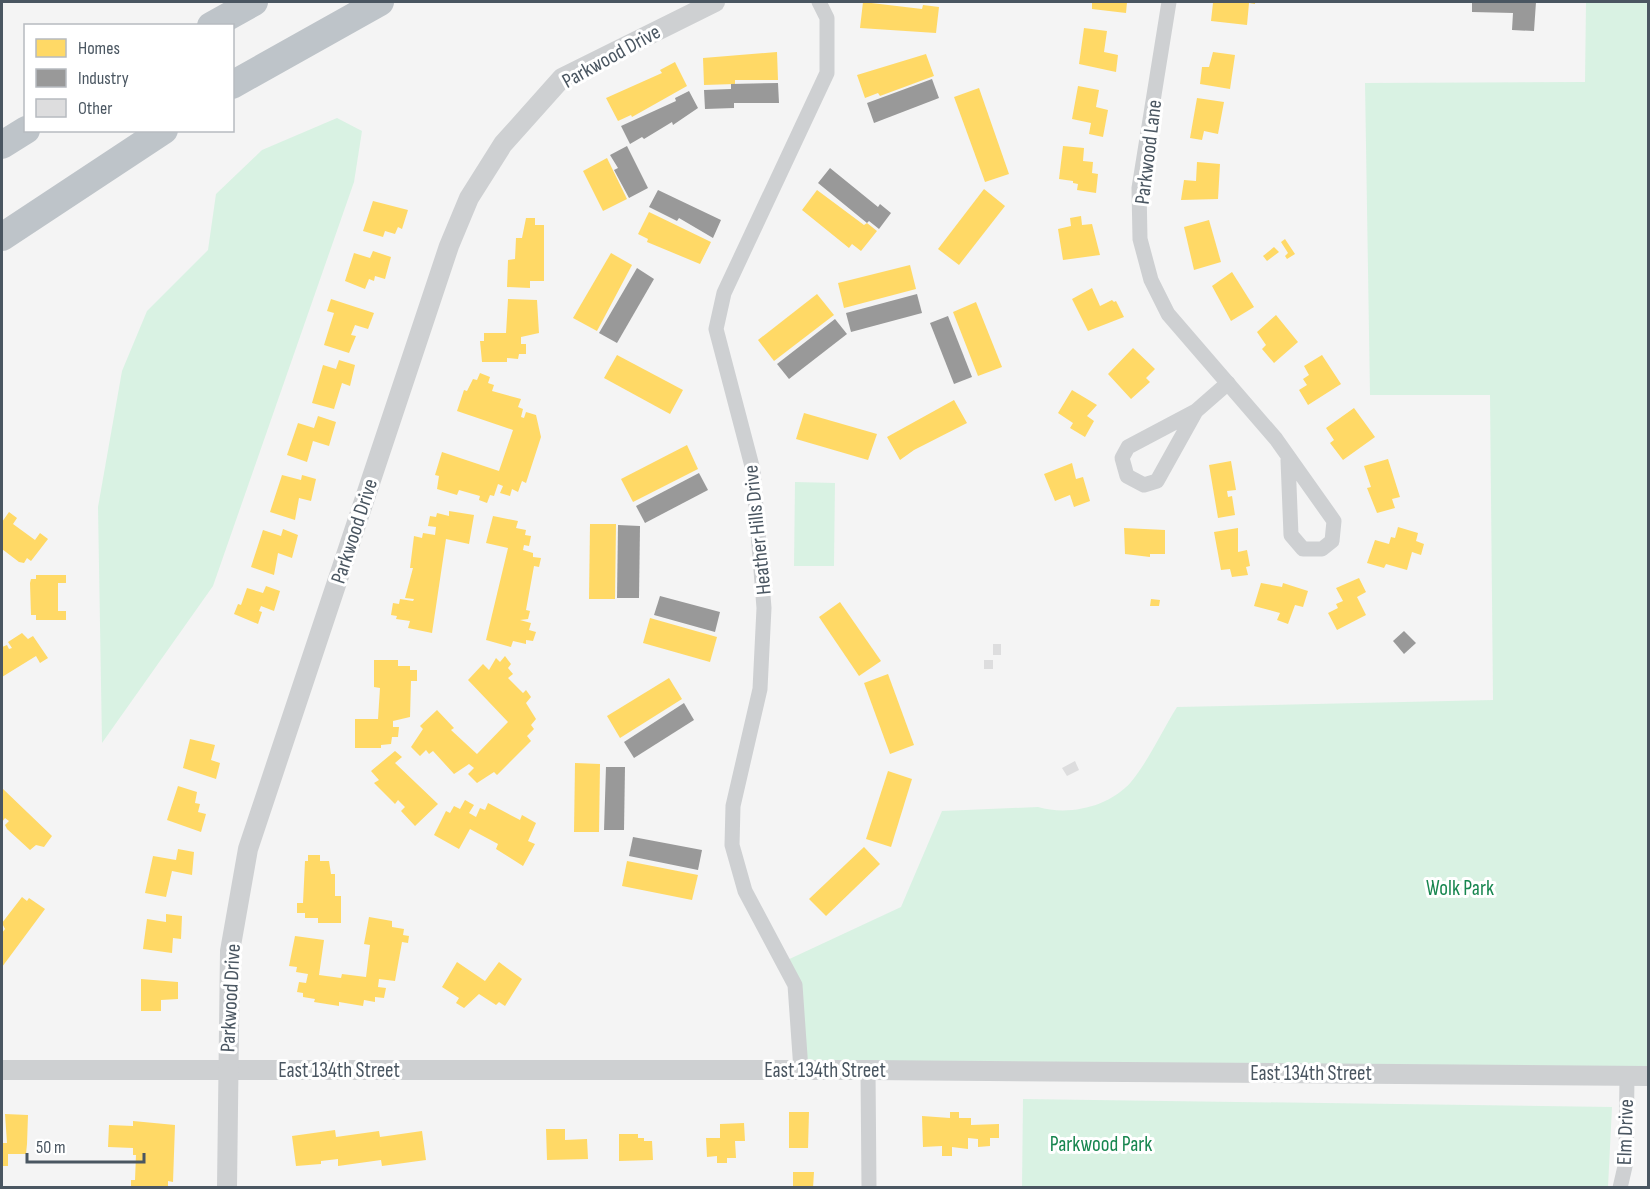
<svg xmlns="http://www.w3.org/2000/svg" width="1650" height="1189" font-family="'Sofia Sans Condensed',sans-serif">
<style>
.green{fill:#d9f2e3}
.homes{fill:#ffd966}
.industry{fill:#999}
.building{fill:#ddddde}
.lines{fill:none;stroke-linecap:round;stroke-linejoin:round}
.minor{stroke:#ced0d2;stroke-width:15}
.tertiary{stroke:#ced0d2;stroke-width:20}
.motorway{stroke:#bec4c9;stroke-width:28}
.labels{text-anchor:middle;stroke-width:6;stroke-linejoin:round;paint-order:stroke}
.street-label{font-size:21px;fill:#4a5661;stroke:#fff}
.park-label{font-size:21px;fill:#17864f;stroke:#fff}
</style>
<rect width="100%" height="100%" fill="#f4f4f4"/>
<g class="green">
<path d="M1586,2H1648V1076L801,1070L795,985L783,962L901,907L942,811L1038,807C1069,816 1109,807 1131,782C1149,760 1162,731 1177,707L1493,700L1490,395H1370L1365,83L1585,82Z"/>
<polygon points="337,118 362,131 354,182 213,586 102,743 98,507 122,371 147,311 208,250 216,194 262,150"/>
<polygon points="795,482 835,483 834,566 794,566"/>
<polygon points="1023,1099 1612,1107 1608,1187 1022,1187"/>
</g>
<g class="homes">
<polygon points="863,2 922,9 923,5 939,7 936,33 860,28"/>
<polygon points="1092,2 1127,2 1126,13 1092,9"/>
<polygon points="1217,2 1255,2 1255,4 1249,3 1247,25 1211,21 1213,3"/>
<polygon points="1084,28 1107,31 1104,52 1118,55 1116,72 1079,64"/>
<polygon points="777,52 778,80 735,80 735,84 704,85 703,58"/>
<polygon points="1213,52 1235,55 1230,89 1200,84 1202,67 1209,67"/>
<polygon points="926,54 934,76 880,96 878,93 865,98 857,75"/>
<polygon points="675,62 687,86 632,117 631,115 618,121 606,98 662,73 660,70"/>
<polygon points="1078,86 1099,90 1096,107 1108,110 1103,137 1089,134 1091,123 1072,119"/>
<polygon points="979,88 1009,174 985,182 954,97"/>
<polygon points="1197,98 1224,102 1218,134 1204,131 1202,140 1190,138"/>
<polygon points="1063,146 1084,148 1083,161 1093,162 1092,173 1098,174 1096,193 1077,190 1078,184 1073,183 1073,181 1059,179"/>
<polygon points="607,158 627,199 603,211 583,171"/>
<polygon points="1197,162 1220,164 1218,199 1181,200 1184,180 1196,181"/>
<polygon points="984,189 1005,206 959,265 938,249"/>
<polygon points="817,190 864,225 867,223 877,231 861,251 852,244 849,248 802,210"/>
<polygon points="373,201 408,210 402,229 398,227 395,234 385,231 383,237 363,231"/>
<polygon points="649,212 711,242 700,264 647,242 648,239 638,234"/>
<polygon points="1081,216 1082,225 1092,224 1100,255 1063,260 1058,229 1071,226 1070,218"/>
<polygon points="526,218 535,218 535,225 544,225 544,281 530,281 530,288 507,287 508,260 515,259 516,238 522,238"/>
<polygon points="1209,220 1221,262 1194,270 1184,227"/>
<polygon points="1285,239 1295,254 1287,259 1285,256 1288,253 1281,242"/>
<polygon points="1274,247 1279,252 1267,261 1263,256"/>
<polygon points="373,251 391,257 385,279 375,276 374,281 369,279 365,289 345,281 354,253 370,258"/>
<polygon points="611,253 632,265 597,331 573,318"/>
<polygon points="910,265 916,289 844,308 838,283"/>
<polygon points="1232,272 1254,307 1231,321 1212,286"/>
<polygon points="1092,288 1100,306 1112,300 1114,302 1116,301 1124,317 1088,331 1072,299"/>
<polygon points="817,294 834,315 774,361 758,340"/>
<polygon points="331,299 374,313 368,329 355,325 351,335 356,336 349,353 324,345 334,313 327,311"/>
<polygon points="508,299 537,300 539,333 521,337 521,344 526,344 526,354 519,354 518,359 507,358 507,362 482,362 480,341 484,341 484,333 506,333"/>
<polygon points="976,302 1002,367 978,376 953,312"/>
<polygon points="1276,315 1298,342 1274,363 1262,349 1266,345 1257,332"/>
<polygon points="1133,348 1155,369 1146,378 1150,382 1131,399 1108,374"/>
<polygon points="617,355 683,390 670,414 604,378"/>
<polygon points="1322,355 1341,384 1308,405 1299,390 1307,385 1303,379 1309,375 1304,366"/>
<polygon points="339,360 355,365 350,386 342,383 334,409 312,403 323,365 336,369"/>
<polygon points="480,373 490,377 488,383 494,385 492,391 521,399 518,407 523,409 521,417 524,418 526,412 536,415 541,437 526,483 522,481 518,492 512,489 510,496 500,493 503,486 498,484 494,496 490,495 487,503 479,500 480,496 459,490 457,495 437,489 439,476 435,475 442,452 499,471 513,430 457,411 464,390 467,391 473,379 477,380"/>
<polygon points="1072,390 1097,405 1087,416 1094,421 1085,437 1070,428 1073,423 1058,413"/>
<polygon points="954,400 967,423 914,450 900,460 887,437"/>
<polygon points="1354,408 1375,437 1343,460 1330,443 1334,440 1326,428"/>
<polygon points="804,413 877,434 868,460 796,439"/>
<polygon points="318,416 336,422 329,446 313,441 307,462 287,455 298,423 314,428"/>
<polygon points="687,445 698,469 633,502 621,479"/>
<polygon points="1388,459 1400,497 1392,499 1395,508 1377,513 1367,488 1371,487 1364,466"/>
<polygon points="1231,461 1236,490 1227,491 1228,497 1232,496 1235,515 1218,518 1209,465"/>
<polygon points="1072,463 1076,479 1083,477 1090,501 1074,507 1070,495 1055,501 1044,474"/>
<polygon points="282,475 301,480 302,475 316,479 311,501 299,498 295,520 270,512"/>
<polygon points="449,511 474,515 469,544 446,539 432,633 408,628 410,621 396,619 397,616 391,615 393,603 399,604 400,599 413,601 414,599 405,598 413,568 410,568 414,536 422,538 423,533 435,535 436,527 428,526 430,516 436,517 437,513 449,516"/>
<polygon points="9,512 17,518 13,524 35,540 40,533 48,539 31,561 27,558 24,563 19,562 2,549 2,522"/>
<polygon points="493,516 518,521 516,528 526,530 525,535 531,536 529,546 524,545 523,550 533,553 533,557 541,558 539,567 534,566 526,610 530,611 528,619 520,620 531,623 529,630 536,632 533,641 526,640 526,644 513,641 511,647 486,640 508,548 486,543"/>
<polygon points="590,524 616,524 615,599 589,599"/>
<polygon points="1398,527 1418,533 1416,541 1424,544 1421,555 1412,552 1407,570 1386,564 1384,568 1367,563 1375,540 1389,544 1391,537 1395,538"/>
<polygon points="1124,528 1165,530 1165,554 1150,554 1150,557 1125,554"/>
<polygon points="1238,528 1238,552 1247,550 1250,566 1246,567 1248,575 1232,577 1230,569 1221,570 1214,532"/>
<polygon points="283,529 298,535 292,558 278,553 274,575 251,567 263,530 281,536"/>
<polygon points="36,575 66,575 66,583 58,583 58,611 66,611 66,620 36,620 36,615 31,615 30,583 31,579 36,579"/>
<polygon points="1359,578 1366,592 1357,597 1366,615 1337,630 1328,613 1338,608 1336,604 1343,601 1336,588"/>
<polygon points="1261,583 1282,587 1283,583 1308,591 1303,607 1295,605 1288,624 1277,620 1280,613 1254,606"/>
<polygon points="266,586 280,591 274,611 261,606 259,611 262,612 258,624 234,614 238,604 241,605 247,588 263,593"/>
<polygon points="1151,599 1160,600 1159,606 1150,606"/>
<polygon points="840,602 881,661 859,676 819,617"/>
<polygon points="650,618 717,637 710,662 643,643"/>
<polygon points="22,633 28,639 33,636 48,658 40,663 36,656 2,677 2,647 7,645 9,649 12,648 8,642"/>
<polygon points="505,656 511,664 508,668 513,674 508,678 523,693 526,690 531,697 526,703 536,719 531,725 534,729 527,736 531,741 497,775 494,772 477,783 468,774 474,768 469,764 454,774 433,751 429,754 426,750 420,756 411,747 423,729 420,726 437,710 454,728 451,730 477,754 508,722 468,680 483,664 489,670 496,658 500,662"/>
<polygon points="374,660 398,660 398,666 410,666 410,670 417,670 417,681 411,681 410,717 393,721 393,727 399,727 398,737 392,737 391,744 381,745 381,748 355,748 355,719 378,719 380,688 374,687"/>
<polygon points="888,674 914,745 890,754 864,683"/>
<polygon points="669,678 682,699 620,738 607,716"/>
<polygon points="190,739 215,745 211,760 220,763 216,779 183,768"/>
<polygon points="395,751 402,757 395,763 438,804 415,826 401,811 405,807 398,800 395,804 374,783 379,780 371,771"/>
<polygon points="575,763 600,764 599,832 574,832"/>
<polygon points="888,771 912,779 891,847 866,839"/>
<polygon points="178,786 197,792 195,803 200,804 198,812 206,814 201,832 167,820"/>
<polygon points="2,788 52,836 44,847 36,845 30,850 7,829 5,825 9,821 5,818 2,822"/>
<polygon points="465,800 474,805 469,813 476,817 480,808 485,810 488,803 520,820 522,815 536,823 528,841 535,844 523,866 496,849 498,844 470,829 459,849 434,835 446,811 450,813 454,806 460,809"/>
<polygon points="864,847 880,864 826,916 809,899"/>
<polygon points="178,849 194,852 192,875 172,871 166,897 145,893 153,856 176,860"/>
<polygon points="308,855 320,855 320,861 329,861 331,874 335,874 335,896 341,896 341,923 318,923 318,918 305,918 305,913 297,913 297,903 303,903 305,861 308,861"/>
<polygon points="627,861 698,875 692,900 622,886"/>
<polygon points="22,897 27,901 29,898 45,909 2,967 2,933 5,929 2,923"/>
<polygon points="166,914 182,916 181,939 173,938 172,953 143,949 147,919 166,922"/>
<polygon points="369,917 392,921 392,927 404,929 403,935 409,936 408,943 402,942 395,981 379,979 378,987 386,988 384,998 375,997 375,1002 364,1000 363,1006 339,1002 339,1006 314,1002 315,999 303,997 303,993 297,992 299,982 306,983 308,974 296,972 297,967 289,966 295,936 324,940 319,975 341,978 342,974 366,977 370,945 364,944"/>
<polygon points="457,962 485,981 499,962 522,979 505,1006 499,1002 496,1005 479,994 464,1008 456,1003 459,998 442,987"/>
<polygon points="141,979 178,982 178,999 161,1000 161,1011 141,1011"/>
<polygon points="789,1112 809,1112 808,1148 789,1148"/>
<polygon points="950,1112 959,1112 959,1118 971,1118 971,1125 999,1124 999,1138 990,1138 990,1146 978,1147 978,1139 968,1138 968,1149 952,1147 952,1156 942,1156 942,1146 923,1147 922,1116 950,1118"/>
<polygon points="5,1114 28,1115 27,1144 26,1154 8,1154 8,1166 2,1166 2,1143 7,1143"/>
<polygon points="133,1121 175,1125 173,1182 168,1181 168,1188 131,1188 131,1180 135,1180 136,1155 133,1155 133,1148 108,1147 109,1125 133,1126"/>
<polygon points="744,1123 745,1141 735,1141 736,1158 727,1158 727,1163 717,1163 717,1156 707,1157 706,1138 720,1138 720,1124"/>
<polygon points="546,1129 565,1129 565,1140 587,1139 588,1159 547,1160"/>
<polygon points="335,1130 336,1137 379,1131 380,1137 422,1131 426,1160 382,1166 381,1160 338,1166 338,1159 321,1161 321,1164 296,1166 292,1136"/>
<polygon points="619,1134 638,1134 638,1138 644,1138 644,1141 652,1141 653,1160 619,1161"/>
<polygon points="793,1172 814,1172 813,1188 793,1188"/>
</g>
<g class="industry">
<polygon points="1472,2 1536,2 1534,31 1512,30 1513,13 1472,12"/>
<polygon points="932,79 939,98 874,123 867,103"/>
<polygon points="778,83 779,103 734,103 734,108 705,109 704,90 731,89 731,84"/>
<polygon points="689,91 698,108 673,125 672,122 644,139 642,137 630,144 621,126 676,101 675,98"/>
<polygon points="627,146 648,188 629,198 614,170 618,168 610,155"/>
<polygon points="830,168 878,207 880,204 891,213 879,229 869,221 867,223 818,183"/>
<polygon points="658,190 721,220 713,238 679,218 677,221 649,207"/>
<polygon points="637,268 654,279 617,343 599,333"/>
<polygon points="917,294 922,313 851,332 846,313"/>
<polygon points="948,316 972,377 954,384 930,323"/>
<polygon points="835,319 847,334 789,379 777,364"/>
<polygon points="699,473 708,490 645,523 636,506"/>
<polygon points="618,525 640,526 639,598 617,598"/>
<polygon points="660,596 720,612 715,632 654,615"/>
<polygon points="1404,631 1416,643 1404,654 1393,641"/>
<polygon points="684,703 694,720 634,758 624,742"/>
<polygon points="606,767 625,767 624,830 604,830"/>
<polygon points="633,837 702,850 698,870 629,856"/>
</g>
<g class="building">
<rect x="993" y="644" width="8" height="11"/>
<rect x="984" y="660" width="9" height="9"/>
<polygon points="1075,761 1079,770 1067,776 1062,768"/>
</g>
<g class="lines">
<g class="minor">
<polyline points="1169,2 1139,188 1140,239 1151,280 1168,314 1276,439 1334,521 1332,541 1322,549 1303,549 1291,535 1288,460"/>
<polyline points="1196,411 1157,481 1144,485 1127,476 1122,458 1128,447 1196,411 1228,383"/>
<polyline points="801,1070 795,985 745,891 732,845 733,806 760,689 764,608 753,470 716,329 724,293 827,73 827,18 819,2"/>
<polyline points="868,1070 869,1188"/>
<polyline points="1620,1188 1626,1162 1627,1075"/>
</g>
<g class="tertiary">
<polyline points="2,1070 868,1070 1648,1076"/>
<polyline points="227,1188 230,951 248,849 449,246 469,198 503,144 562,78 715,2"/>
</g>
<g class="motorway">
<polyline points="211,26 254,2"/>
<polyline points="232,85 380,2"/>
<polyline points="2,145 26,130"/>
<polyline points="2,237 164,130"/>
</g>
</g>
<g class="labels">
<g class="street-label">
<text transform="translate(611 56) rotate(-29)" y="7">Parkwood Drive</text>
<text transform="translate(1148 152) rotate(-83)" y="7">Parkwood Lane</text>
<text transform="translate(757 530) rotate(-96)" y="7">Heather Hills Drive</text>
<text transform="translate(354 531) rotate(-72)" y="7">Parkwood Drive</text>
<text transform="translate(230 998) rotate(-87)" y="7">Parkwood Drive</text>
<text x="339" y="1077">East 134th Street</text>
<text x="825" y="1077">East 134th Street</text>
<text x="1311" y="1080">East 134th Street</text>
<text transform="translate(1625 1132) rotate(-88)" y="7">Elm Drive</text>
</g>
<g class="park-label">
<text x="1460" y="895">Wolk Park</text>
<text x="1101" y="1151">Parkwood Park</text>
</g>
</g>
<rect width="1650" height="1189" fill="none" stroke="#4a5661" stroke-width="6"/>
<rect x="24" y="24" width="210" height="108" fill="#ffffff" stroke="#b7bbc0" stroke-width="1.5"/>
<rect x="36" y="39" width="30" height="18" fill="#ffd966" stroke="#b7bbc0" stroke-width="1.5"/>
<text x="78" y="54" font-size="18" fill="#4a5661">Homes</text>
<rect x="36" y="69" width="30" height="18" fill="#999999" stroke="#b7bbc0" stroke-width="1.5"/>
<text x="78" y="84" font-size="18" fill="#4a5661">Industry</text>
<rect x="36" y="99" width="30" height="18" fill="#ddddde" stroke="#b7bbc0" stroke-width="1.5"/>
<text x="78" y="114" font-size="18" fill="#4a5661">Other</text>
<path d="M27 1153v9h117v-9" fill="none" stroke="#4a5661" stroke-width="3"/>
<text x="36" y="1153" font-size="18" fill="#4a5661" stroke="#ffffff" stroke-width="4.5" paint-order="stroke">50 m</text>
</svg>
